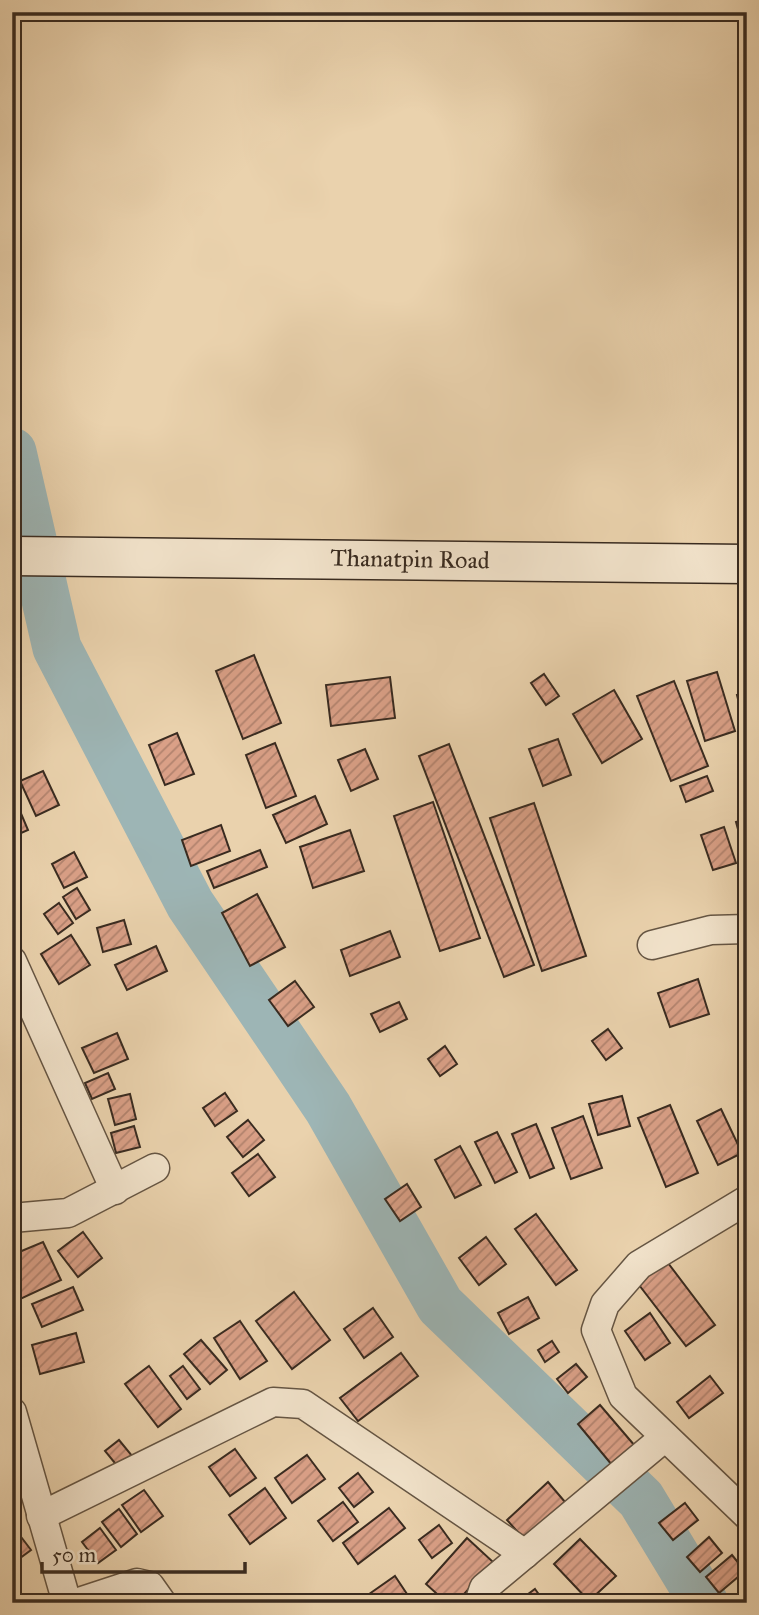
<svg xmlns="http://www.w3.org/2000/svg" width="759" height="1615" font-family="'IM FELL Great Primer',serif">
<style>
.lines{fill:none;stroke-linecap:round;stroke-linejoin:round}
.river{stroke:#9db5b5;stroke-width:49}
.building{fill:url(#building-hatch);stroke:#392b20;stroke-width:2}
.street-casing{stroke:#655543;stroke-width:31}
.secondary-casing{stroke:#392b20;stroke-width:41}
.street{stroke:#f1e2ca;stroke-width:28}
.secondary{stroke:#f1e2ca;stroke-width:38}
.labels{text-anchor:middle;stroke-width:7;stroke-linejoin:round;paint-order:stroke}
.street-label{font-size:24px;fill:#392b20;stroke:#f1e2ca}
</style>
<defs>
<pattern id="building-hatch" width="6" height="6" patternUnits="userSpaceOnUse" patternTransform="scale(1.75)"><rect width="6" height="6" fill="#daa087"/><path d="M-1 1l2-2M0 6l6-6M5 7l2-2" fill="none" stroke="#b2836e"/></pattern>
</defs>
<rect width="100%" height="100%" fill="#ead2ad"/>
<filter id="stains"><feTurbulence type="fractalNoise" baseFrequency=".00286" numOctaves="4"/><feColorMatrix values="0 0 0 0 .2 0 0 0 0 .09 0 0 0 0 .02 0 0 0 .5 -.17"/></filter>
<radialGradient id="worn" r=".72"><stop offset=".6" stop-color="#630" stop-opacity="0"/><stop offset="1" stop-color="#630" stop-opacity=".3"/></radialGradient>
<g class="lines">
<polyline class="river" points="12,452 57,648 190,904 328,1108 440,1305 641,1499 704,1603"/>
</g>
<g class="building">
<polygon points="254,655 281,723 243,739 216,671"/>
<polygon points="717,672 735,731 705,741 687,681"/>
<polygon points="544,674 559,696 546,705 531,683"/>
<polygon points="390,677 395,718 331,726 326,685"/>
<polygon points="674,681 708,766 671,781 637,696"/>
<polygon points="614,690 642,739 602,763 573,714"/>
<polygon points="747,692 747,736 737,695"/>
<polygon points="177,733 194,774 165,785 149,745"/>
<polygon points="558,739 571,775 543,786 529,749"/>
<polygon points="275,743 296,796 266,808 246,755"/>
<polygon points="449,744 534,965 504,977 419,756"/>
<polygon points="365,749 378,779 351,791 338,760"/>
<polygon points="43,771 59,805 36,816 20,781"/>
<polygon points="707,776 713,791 686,802 680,786"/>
<polygon points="315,796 327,824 286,843 273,815"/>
<polygon points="14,797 28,830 12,837 12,798"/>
<polygon points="433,802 480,938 440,951 394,816"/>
<polygon points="534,803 586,956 542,971 490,818"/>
<polygon points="747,819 747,854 745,855 736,822"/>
<polygon points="221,825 230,851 191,866 182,840"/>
<polygon points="724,827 736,863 713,870 701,835"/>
<polygon points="350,830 364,871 313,888 300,847"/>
<polygon points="260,850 267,867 214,888 207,871"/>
<polygon points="74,852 87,877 64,888 52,864"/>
<polygon points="77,888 90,910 76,919 63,897"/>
<polygon points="257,894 285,947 250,966 222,913"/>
<polygon points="59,903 73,923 58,934 44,914"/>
<polygon points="124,920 131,944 103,952 97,928"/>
<polygon points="390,931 400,957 350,976 341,950"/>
<polygon points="71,935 90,965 59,984 41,954"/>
<polygon points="156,946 167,971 127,990 115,965"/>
<polygon points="698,979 709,1014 670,1027 658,993"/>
<polygon points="295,981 314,1007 288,1026 269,1000"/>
<polygon points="399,1002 407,1019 380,1032 371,1014"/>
<polygon points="608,1029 622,1048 606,1060 592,1041"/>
<polygon points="117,1033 128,1059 94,1073 82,1048"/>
<polygon points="445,1046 457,1064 440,1076 428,1059"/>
<polygon points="108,1073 115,1089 92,1099 85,1083"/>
<polygon points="225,1093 237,1111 215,1126 203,1108"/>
<polygon points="130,1094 136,1119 115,1125 108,1099"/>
<polygon points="622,1096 630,1126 598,1135 589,1104"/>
<polygon points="670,1105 698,1173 666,1187 638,1118"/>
<polygon points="721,1109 742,1153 718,1165 697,1121"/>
<polygon points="583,1116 602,1168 571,1179 552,1128"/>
<polygon points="248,1120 264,1140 243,1157 227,1137"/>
<polygon points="536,1124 554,1168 530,1178 512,1134"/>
<polygon points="134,1126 140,1147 116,1153 111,1133"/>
<polygon points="497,1132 517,1172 495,1183 475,1142"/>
<polygon points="460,1146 481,1185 455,1198 435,1160"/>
<polygon points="258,1154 275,1177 249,1196 232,1173"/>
<polygon points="407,1184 421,1207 400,1221 385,1199"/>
<polygon points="536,1214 577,1270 556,1285 515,1229"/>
<polygon points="83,1232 102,1258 78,1277 58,1251"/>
<polygon points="486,1237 506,1264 479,1285 459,1258"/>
<polygon points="43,1242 61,1280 16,1301 12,1292 12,1255"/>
<polygon points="665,1259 715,1325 686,1346 636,1281"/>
<polygon points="73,1287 83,1310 42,1327 32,1304"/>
<polygon points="294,1292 330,1340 292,1369 256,1321"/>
<polygon points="528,1297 539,1318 509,1334 498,1313"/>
<polygon points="373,1308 393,1337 364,1358 344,1329"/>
<polygon points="650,1313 670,1343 645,1360 625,1331"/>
<polygon points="240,1321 267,1361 240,1379 214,1338"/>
<polygon points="76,1333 84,1362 40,1374 32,1345"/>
<polygon points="201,1340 227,1370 210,1384 184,1354"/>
<polygon points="552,1341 559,1352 545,1362 538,1350"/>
<polygon points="401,1353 418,1376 358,1421 340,1398"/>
<polygon points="576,1364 587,1377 568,1393 557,1379"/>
<polygon points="149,1366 181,1409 158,1427 125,1384"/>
<polygon points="183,1366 200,1389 187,1399 170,1376"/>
<polygon points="710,1376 723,1393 689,1418 677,1402"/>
<polygon points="600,1405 635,1446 612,1465 578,1424"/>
<polygon points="119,1440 133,1457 119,1468 105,1451"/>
<polygon points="235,1449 256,1478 230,1496 209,1467"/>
<polygon points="307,1455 325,1479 292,1503 275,1478"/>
<polygon points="358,1473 373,1492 354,1507 339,1488"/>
<polygon points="548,1482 565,1502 524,1539 507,1520"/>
<polygon points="265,1488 286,1518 250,1544 229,1515"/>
<polygon points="144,1490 163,1516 141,1532 122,1505"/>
<polygon points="343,1502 358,1522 333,1541 318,1521"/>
<polygon points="685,1503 698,1520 673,1540 659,1523"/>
<polygon points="389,1508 405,1528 358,1564 343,1543"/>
<polygon points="119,1509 137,1534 121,1547 102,1522"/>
<polygon points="12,1525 31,1550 12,1564"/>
<polygon points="439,1525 452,1543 432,1558 419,1540"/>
<polygon points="100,1528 116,1550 98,1563 82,1542"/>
<polygon points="709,1537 722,1553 700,1572 687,1557"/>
<polygon points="467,1538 493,1562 456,1603 447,1603 426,1584"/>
<polygon points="580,1539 616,1576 589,1601 554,1564"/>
<polygon points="732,1555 745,1571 719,1593 706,1577"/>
<polygon points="395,1576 413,1603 364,1603 362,1599"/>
<polygon points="535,1589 545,1603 516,1603"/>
</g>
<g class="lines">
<defs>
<g id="street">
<polyline points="652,945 711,930 747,929"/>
<polyline points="12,961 115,1190"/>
<polyline points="747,1200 639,1265 605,1304 596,1330 623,1396 747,1515"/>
<polyline points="12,1218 68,1213 155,1168"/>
<polyline points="12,1412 67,1603"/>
<polyline points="41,1516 273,1402 303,1404 525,1554"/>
<polyline points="76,1603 137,1583 150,1586 162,1603"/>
<polyline points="479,1603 484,1588 665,1437"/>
</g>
<polyline id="secondary" points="12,556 747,564"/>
</defs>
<use href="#street" class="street-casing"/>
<use href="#secondary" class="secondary-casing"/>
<use href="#street" class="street"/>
<use href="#secondary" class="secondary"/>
</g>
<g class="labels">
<g class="street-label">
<text transform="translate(410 559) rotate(1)" y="8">Thanatpin Road</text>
</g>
</g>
<rect width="759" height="1615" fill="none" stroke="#ead2ad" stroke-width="42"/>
<rect x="14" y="14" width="731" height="1587" fill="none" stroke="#392b20" stroke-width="3.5"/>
<rect x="21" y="21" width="717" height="1573" fill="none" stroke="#392b20" stroke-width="2"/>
<path d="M42 1562v10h203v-10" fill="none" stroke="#392b20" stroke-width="3.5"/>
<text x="52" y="1562" font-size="21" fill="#392b20" stroke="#f1e2ca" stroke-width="5" paint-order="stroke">50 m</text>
<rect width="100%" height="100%" filter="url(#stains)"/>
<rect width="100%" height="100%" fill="url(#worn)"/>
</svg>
